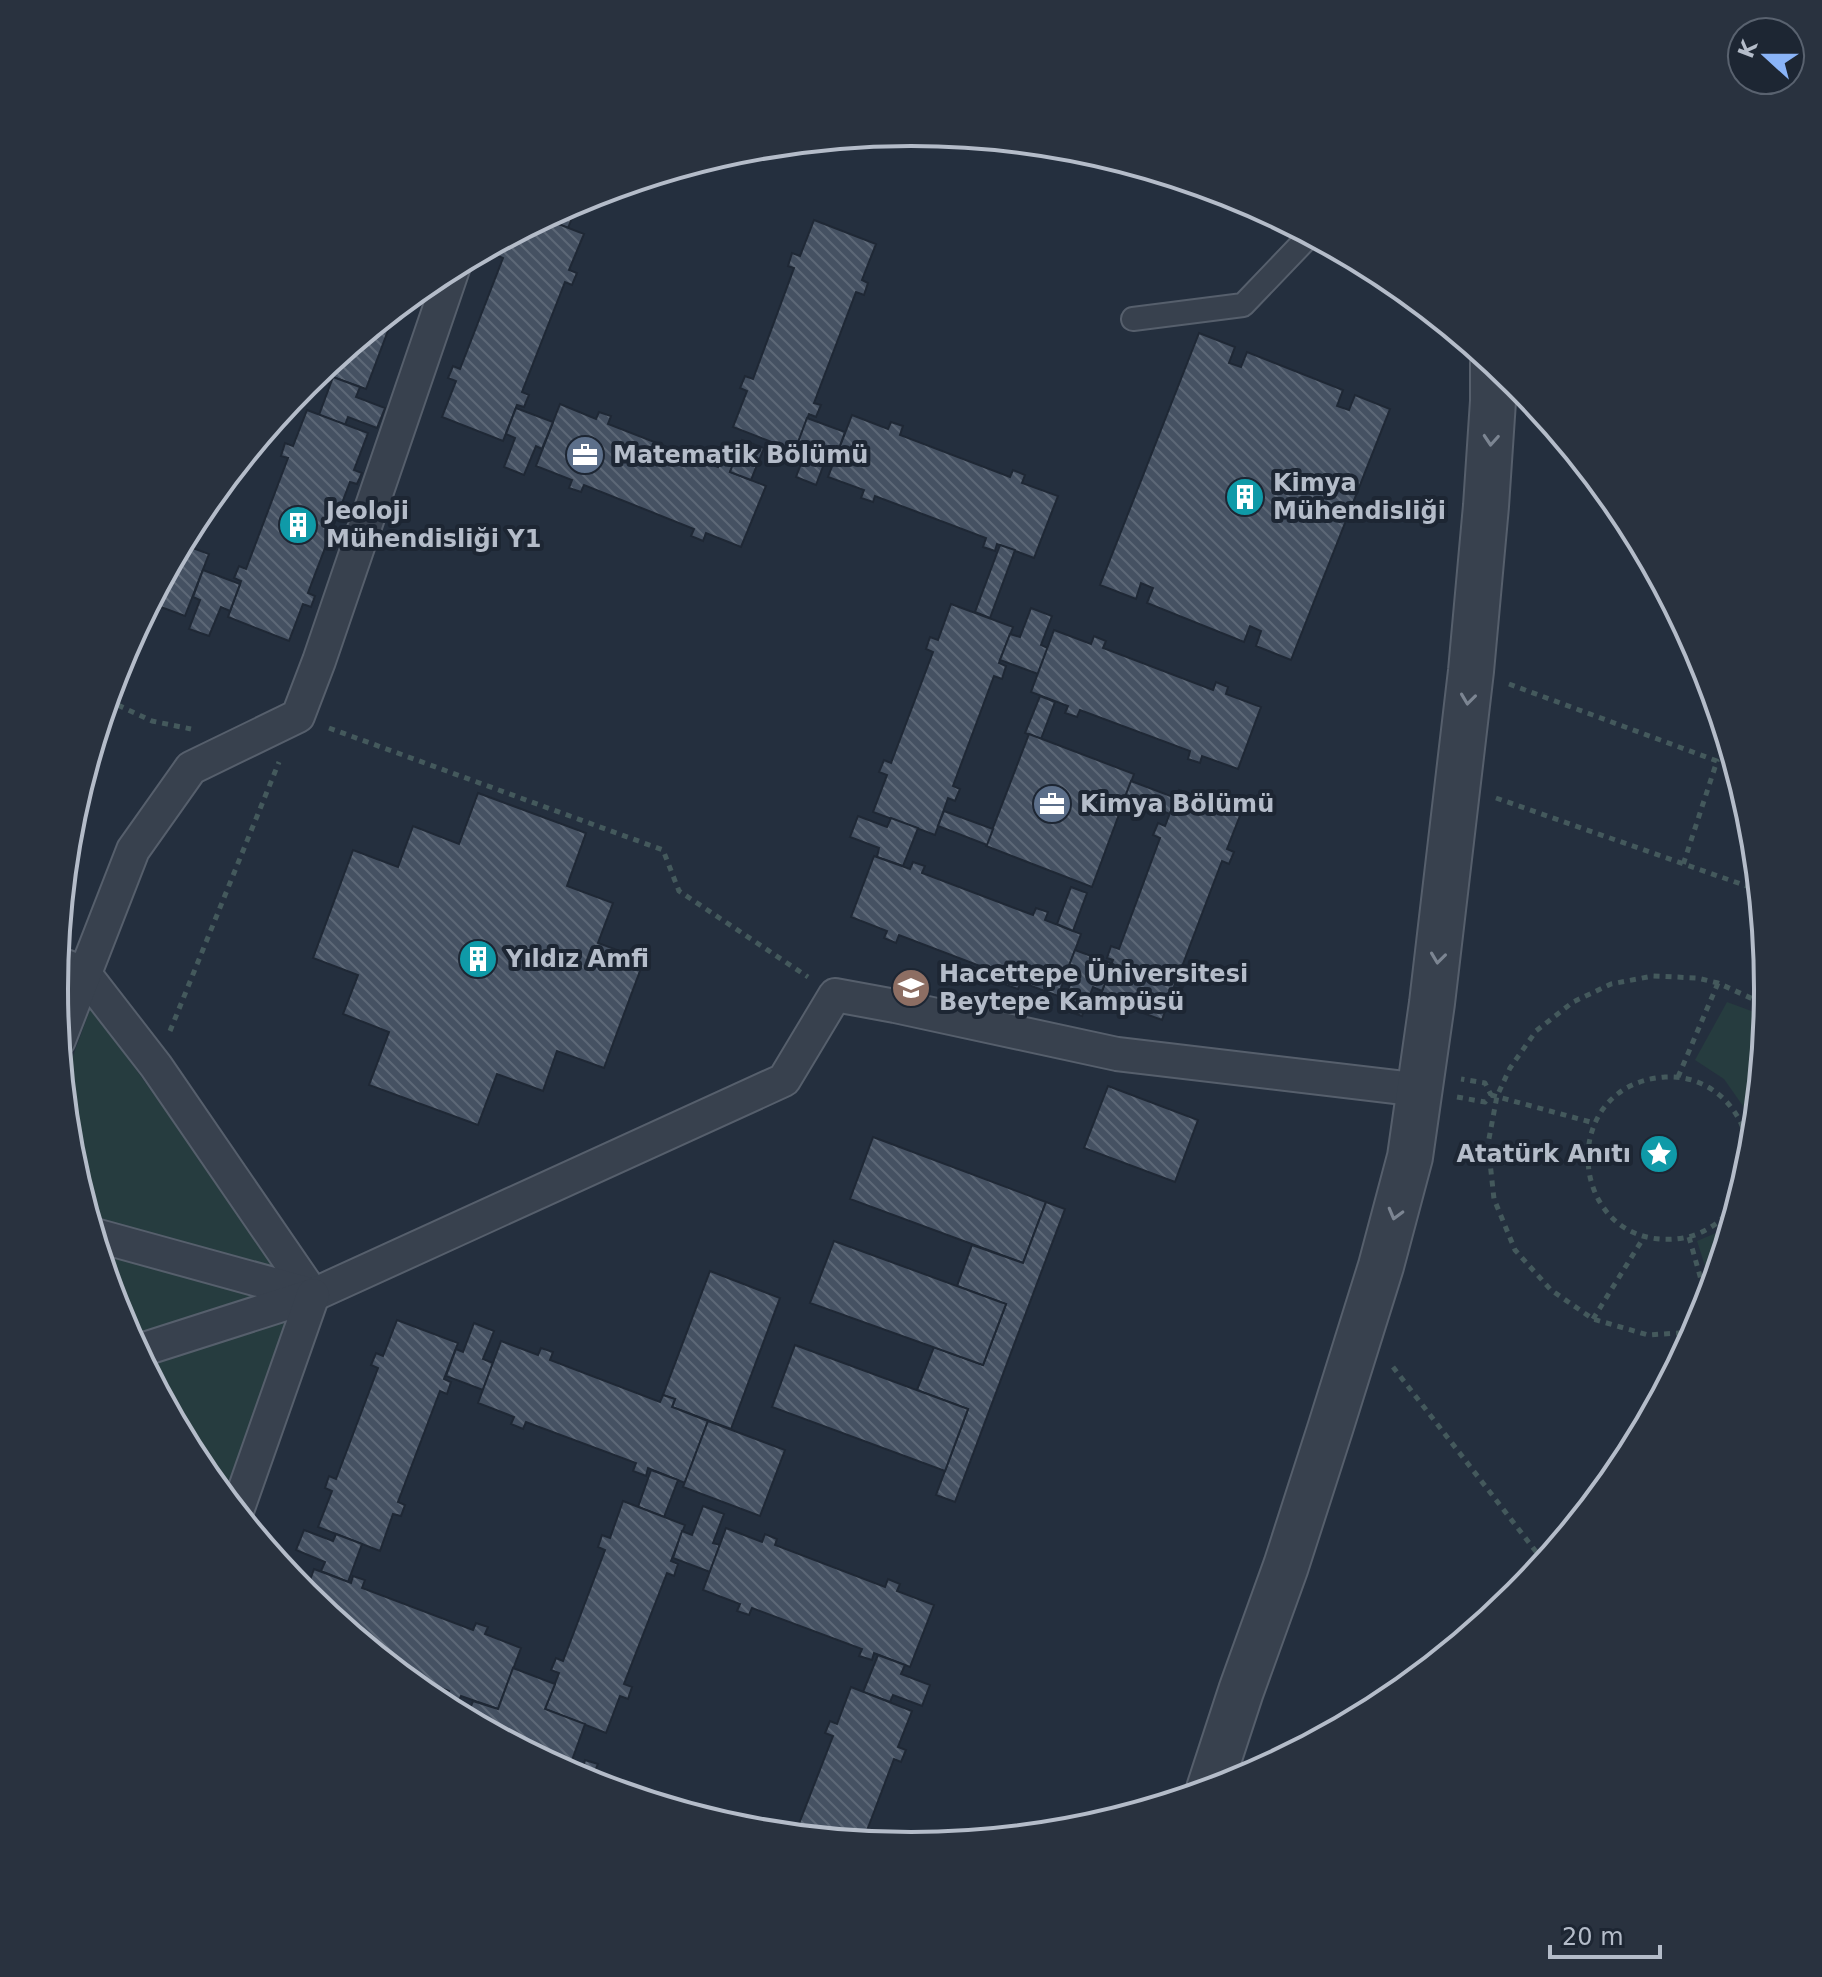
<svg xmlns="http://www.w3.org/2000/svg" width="1822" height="1977" font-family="'DejaVu Sans',sans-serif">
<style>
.grass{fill:#263c3f}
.building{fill:url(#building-back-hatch);stroke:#1f2835;stroke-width:2}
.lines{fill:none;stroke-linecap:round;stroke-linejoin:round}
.service-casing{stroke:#565f6c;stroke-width:26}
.pedestrian-casing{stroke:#565f6c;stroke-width:36}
.tertiary-casing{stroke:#565f6c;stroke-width:48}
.path{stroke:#44595c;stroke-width:5;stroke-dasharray:6 6;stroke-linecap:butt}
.service{stroke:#38414e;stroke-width:22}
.pedestrian{stroke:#38414e;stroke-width:32}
.tertiary{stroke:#38414e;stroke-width:44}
.oneway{stroke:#7c8592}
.labels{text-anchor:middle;stroke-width:8;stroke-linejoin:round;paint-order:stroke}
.poi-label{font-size:24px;font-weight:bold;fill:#b4bcc9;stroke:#1d2633;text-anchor:start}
.rim{fill:none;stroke:#b4bcc9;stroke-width:4}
</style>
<defs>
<pattern id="building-back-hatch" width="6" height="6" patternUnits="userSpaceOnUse" patternTransform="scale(2)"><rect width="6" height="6" fill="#455162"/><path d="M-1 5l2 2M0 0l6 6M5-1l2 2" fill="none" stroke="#5d6877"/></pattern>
</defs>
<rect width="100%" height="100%" fill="#242f3e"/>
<g class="grass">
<polygon points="1727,1002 1765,1016 1756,1113 1750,1116 1724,1079 1695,1060"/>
<polygon points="91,1007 278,1267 290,1326 226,1498 198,1464 119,1316 70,1155 63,1083"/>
<polygon points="1732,1220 1712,1288 1697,1241 1723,1230"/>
</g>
<g class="building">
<polygon points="580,198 568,228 543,218"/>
<polygon points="543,218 584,234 569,270 577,273 572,285 565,282 522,392 529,395 524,407 517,405 503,441 442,417 456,381 448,378 453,366 460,369 503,258 496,255 501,244 508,246 513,234"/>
<polygon points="814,220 876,244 862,280 868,283 864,295 856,292 814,403 821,405 816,417 809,414 795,451 733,427 747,391 740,388 745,376 753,379 794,268 788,266 792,253 800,256"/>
<polygon points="377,323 389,328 366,389 330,376 328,383 315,378 317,372"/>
<polygon points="1199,333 1235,347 1229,363 1241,367 1247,352 1343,390 1337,406 1349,410 1355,395 1390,409 1291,660 1256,646 1261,631 1250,626 1244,642 1147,603 1153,588 1141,583 1136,599 1100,585"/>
<polygon points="333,377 360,387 356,397 385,408 377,428 348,417 345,425 319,415"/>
<polygon points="560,404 596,419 599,412 611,416 608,424 718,467 721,460 733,465 730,472 766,486 741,547 706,533 703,541 691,536 694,529 584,485 581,492 569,488 572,480 536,466"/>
<polygon points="516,408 553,422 542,449 536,446 524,475 504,467 515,438 506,434"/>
<polygon points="307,410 368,433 354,470 362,473 357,484 350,482 308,593 315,596 311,607 303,604 289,641 228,617 241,581 234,578 239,566 246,569 288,458 281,456 285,443 293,446"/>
<polygon points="852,415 888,429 891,422 903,426 900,435 1010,477 1013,470 1025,475 1022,483 1058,496 1034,558 997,544 995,551 983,547 986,538 875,496 873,502 861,498 864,490 828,477"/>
<polygon points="807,418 845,432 835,459 827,456 816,485 796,477 807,448 797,445"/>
<polygon points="742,440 764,448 751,480 730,472"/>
<polygon points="182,544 209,554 185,616 150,603"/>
<polygon points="1000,545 1015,550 990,618 975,612"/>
<polygon points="203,570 240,584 230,611 221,607 209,636 189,629 200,600 193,597"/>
<polygon points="951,604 1013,627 999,663 1006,666 1002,679 994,676 953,786 960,789 955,801 948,798 935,835 873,812 887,775 879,772 884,760 891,763 933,652 926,649 930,637 938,640"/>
<polygon points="1031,608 1052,616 1041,645 1048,648 1038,674 1000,660 1010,634 1020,637"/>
<polygon points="1054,630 1091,644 1094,636 1106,641 1103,648 1213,690 1216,682 1228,687 1226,694 1261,707 1238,769 1202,756 1200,763 1188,759 1190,751 1080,710 1077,717 1065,713 1068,706 1031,692"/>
<polygon points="1040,696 1055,702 1041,739 1025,733"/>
<polygon points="1029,734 1134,774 1092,887 986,846"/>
<polygon points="1131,781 1176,798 1170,814 1125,797"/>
<polygon points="1179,790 1241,813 1227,849 1234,852 1229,864 1222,861 1180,972 1187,975 1183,987 1175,984 1162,1020 1100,997 1113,960 1107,958 1111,946 1119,949 1160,838 1153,835 1158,823 1165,826"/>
<polygon points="478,793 586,833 567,886 613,903 598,943 644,960 604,1068 557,1051 543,1091 497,1074 478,1125 369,1085 389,1032 343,1014 358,975 313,958 353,850 398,867 413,826 459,844"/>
<polygon points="944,811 993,829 987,845 938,826"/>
<polygon points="858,816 887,827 891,818 918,828 903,866 877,857 879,848 850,837"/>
<polygon points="874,856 910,869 913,862 925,866 922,873 1033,915 1036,908 1048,912 1045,920 1081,934 1058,996 1021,982 1018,989 1006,985 1009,977 899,935 896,943 884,938 887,931 851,917"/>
<polygon points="1071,887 1087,893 1073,931 1057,924"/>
<polygon points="1075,950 1113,964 1102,991 1093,987 1082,1016 1061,1009 1072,979 1065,976"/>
<polygon points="1108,1086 1198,1120 1175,1182 1084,1148"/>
<polygon points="873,1137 1046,1202 1023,1263 850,1199"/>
<polygon points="1046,1202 1065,1209 955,1502 936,1495 968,1409 917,1390 934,1347 983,1365 1006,1304 957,1286 972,1245 1023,1263"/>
<polygon points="834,1241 1006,1304 983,1365 810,1303"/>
<polygon points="710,1271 780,1298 731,1429 672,1407 675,1399 663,1395"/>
<polygon points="397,1320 458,1343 444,1379 451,1382 447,1394 440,1391 398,1502 405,1505 401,1516 393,1514 380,1551 318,1527 332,1491 325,1488 329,1476 336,1479 378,1368 371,1365 376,1353 383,1356"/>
<polygon points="474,1323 494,1331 483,1359 493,1363 483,1390 446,1376 456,1349 463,1352"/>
<polygon points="501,1341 538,1355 541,1348 553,1352 550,1360 660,1402 663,1395 675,1399 672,1407 708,1421 685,1483 648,1468 646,1476 633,1471 636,1463 526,1422 523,1429 511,1424 514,1417 478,1403"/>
<polygon points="795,1345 968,1409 945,1471 772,1407"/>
<polygon points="708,1421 785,1450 760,1516 683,1487"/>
<polygon points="651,1470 678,1480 664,1517 638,1507"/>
<polygon points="623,1501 685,1525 671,1561 678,1564 674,1576 667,1573 624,1684 632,1687 628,1699 620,1696 606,1733 545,1709 559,1673 551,1670 556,1658 563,1661 605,1550 598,1547 602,1535 610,1538"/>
<polygon points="703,1506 724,1514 713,1543 720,1545 710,1572 673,1558 682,1531 692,1535"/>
<polygon points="726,1528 762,1542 765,1534 777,1539 775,1545 885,1587 888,1579 900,1584 897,1591 934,1605 910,1667 874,1653 872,1660 859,1656 862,1649 752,1608 749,1615 737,1611 740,1604 703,1590"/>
<polygon points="304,1530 333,1541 336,1534 362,1544 348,1582 321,1571 325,1562 296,1550"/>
<polygon points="314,1569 351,1583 353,1576 365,1580 362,1588 473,1630 476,1623 488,1627 485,1634 521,1648 498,1709 461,1696 458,1703 446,1699 449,1691 400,1672 305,1594"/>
<polygon points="878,1655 905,1665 901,1674 930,1685 922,1706 893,1695 890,1702 863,1692"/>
<polygon points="513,1668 555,1684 545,1709 585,1724 571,1763 546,1753 544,1759 466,1718 473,1701 498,1709"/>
<polygon points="851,1687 912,1711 898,1747 906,1750 901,1762 894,1759 863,1841 795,1834 833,1736 825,1733 830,1721 837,1724"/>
<polygon points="546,1753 583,1767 585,1760 598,1764 595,1771 705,1813 708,1806 720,1810 717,1818 747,1829 583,1780 544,1759"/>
</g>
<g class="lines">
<defs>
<polyline id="service" points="1133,319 1243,305 1310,235"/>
<g id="pedestrian">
<polyline points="57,963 84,973 156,1066 313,1295"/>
<polyline points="59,1040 133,850 191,768 298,716 319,661 454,266"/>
<polyline points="95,1235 313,1295"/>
<polyline points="138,1351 313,1295 784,1080 835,995 895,1006 1117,1054 1421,1090"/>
<polyline points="237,1511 313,1295"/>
</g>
<polyline id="tertiary" points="1209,1789 1241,1691 1286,1566 1331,1426 1381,1266 1410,1157 1432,1003 1471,671 1486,506 1493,401 1493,363"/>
</defs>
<use href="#service" class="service-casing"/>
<use href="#pedestrian" class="pedestrian-casing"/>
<use href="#tertiary" class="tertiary-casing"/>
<g class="path">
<polyline points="1531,411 1545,416"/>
<polyline points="1509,684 1717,761 1683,865"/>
<polyline points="107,700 152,721 191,729"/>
<polyline points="329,728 663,850 679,891 808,977"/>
<polyline points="1496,798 1758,890"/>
<polyline points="170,1031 279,762"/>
<polyline points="1678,1077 1718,983"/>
<polyline points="1491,1095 1594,1123"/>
<polyline points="1457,1097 1485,1102 1491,1095 1485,1083 1461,1079"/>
<polyline points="1743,1126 1755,1120"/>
<path d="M1739,1196C1729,1217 1707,1234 1683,1238C1569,1256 1551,1085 1665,1077C1715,1074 1754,1119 1748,1167"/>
<polyline points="1689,1237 1707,1301"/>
<polyline points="1593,1319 1644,1237"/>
<polyline points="1694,1332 1648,1335 1593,1319 1551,1290 1515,1250 1494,1199 1488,1144 1497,1096 1510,1068 1536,1031 1573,1002 1611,984 1653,976 1697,978 1718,983 1766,1005"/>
<polyline points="1393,1367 1544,1562"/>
</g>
<use href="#service" class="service"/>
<use href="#pedestrian" class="pedestrian"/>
<use href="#tertiary" class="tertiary"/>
</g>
<defs><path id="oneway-chevron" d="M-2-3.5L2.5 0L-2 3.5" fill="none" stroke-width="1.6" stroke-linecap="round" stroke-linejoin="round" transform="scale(2)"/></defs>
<g class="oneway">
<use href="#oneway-chevron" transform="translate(1491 440) rotate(94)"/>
<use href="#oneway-chevron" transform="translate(1468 699) rotate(97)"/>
<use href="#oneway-chevron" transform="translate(1438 958) rotate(97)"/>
<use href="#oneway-chevron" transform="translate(1395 1214) rotate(105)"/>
</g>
<defs>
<symbol id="office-disc" viewBox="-11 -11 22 22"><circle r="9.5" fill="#5c6f8a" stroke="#1d2633"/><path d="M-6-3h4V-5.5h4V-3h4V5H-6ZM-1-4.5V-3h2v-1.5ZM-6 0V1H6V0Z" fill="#fff"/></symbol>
<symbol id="building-disc" viewBox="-11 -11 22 22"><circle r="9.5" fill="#0f9aa8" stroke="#1d2633"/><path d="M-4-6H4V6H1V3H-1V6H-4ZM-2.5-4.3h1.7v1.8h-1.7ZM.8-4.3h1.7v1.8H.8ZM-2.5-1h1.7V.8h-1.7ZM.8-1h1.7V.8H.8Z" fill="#fff"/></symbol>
<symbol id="university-disc" viewBox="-11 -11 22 22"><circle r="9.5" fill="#8d6e63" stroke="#1d2633"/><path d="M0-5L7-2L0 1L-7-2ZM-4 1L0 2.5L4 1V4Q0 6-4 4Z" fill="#fff"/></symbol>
<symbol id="sight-disc" viewBox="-11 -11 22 22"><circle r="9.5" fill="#0f9aa8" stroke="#1d2633"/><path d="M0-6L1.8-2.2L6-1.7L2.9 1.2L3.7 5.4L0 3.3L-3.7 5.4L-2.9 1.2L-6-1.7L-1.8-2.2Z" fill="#fff"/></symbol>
</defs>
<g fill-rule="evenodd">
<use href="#office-disc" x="563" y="433" width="44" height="44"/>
<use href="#building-disc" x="1223" y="475" width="44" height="44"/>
<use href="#building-disc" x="276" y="503" width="44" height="44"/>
<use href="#office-disc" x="1030" y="782" width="44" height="44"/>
<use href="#building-disc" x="456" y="937" width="44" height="44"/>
<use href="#university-disc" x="889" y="966" width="44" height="44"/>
<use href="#sight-disc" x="1637" y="1132" width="44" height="44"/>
</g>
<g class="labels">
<g class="poi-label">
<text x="613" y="463">Matematik Bölümü</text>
<text x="1273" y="491">Kimya<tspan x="1273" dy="28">Mühendisliği</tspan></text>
<text x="326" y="519">Jeoloji<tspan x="326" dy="28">Mühendisliği Y1</tspan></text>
<text x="1080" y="812">Kimya Bölümü</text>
<text x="506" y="967">Yıldız Amfi</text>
<text x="939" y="982">Hacettepe Üniversitesi<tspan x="939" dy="28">Beytepe Kampüsü</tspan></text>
<text x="1631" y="1162" text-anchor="end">Atatürk Anıtı</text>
</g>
</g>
<path d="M0 0H1822V1977H0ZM68 989a843 843 0 1 1 1686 0a843 843 0 1 1-1686 0Z" fill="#29323f" fill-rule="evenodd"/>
<path class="rim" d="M68 989a843 843 0 1 1 1686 0a843 843 0 1 1-1686 0Z"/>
<g transform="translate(1766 56) rotate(291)"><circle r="38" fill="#1d2633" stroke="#59626f" stroke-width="2"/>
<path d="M0-6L14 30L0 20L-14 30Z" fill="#8ab4f8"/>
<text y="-12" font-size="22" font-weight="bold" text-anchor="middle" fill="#b4bcc9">K</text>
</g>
<path d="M1550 1945v12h110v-12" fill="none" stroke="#b4bcc9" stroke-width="4"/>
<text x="1562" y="1945" font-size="24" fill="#b4bcc9" stroke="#1d2633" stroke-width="6" paint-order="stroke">20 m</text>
</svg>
